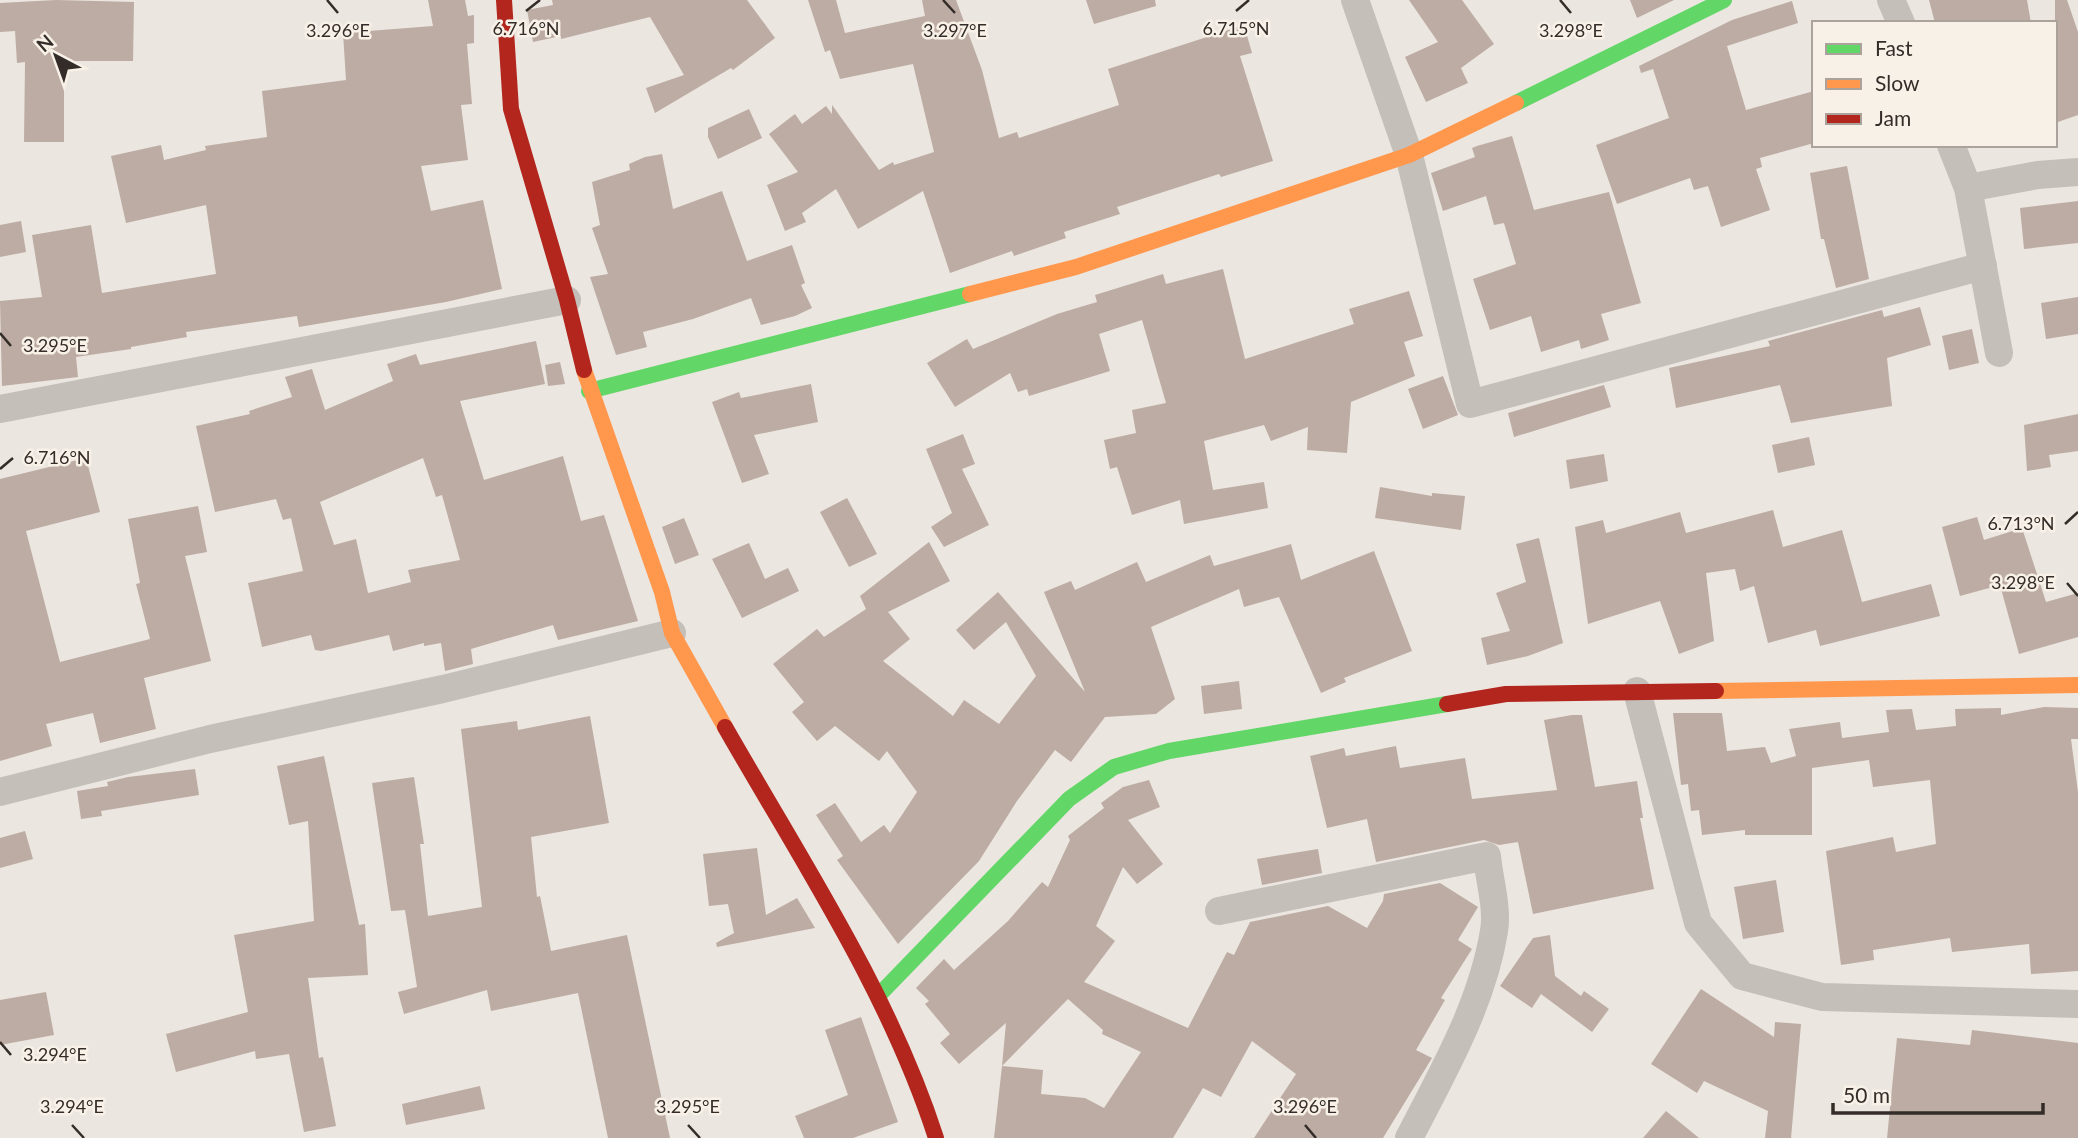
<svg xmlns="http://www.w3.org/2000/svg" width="2078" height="1138" font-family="Lato,sans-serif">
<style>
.building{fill:#bdaca3;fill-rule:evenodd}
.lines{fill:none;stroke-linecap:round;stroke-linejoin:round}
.street{stroke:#c4bfb9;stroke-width:28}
.fast{stroke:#63d668;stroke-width:16}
.slow{stroke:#ff974d;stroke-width:16}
.jam{stroke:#b3261e;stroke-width:16}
.ticks{fill:none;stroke:#342c28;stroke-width:2.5}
.ticks-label{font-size:18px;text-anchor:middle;fill:#342c28;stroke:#f8f1e8;stroke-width:5;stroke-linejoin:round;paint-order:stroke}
</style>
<rect width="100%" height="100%" fill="#ebe6e0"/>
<g class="building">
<polygon points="56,0 134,2 133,61 64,61 64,142 24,142 25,62 17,63 15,31 0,32 0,3"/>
<polygon points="428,0 465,0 468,16 474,15 474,43 467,44 472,104 461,105 468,160 421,166 431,211 483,200 502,289 446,302 299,327 297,316 186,332 187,337 131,347 131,349 76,357 78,377 2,386 0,301 42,297 32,235 91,225 102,293 216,274 206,205 126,223 111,156 161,145 164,160 206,150 205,146 267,137 262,91 346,80 343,33 433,26"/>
<polygon points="552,0 747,0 775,38 733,70 731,68 655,113 646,88 684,75 650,17 561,39 561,36 533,42 527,10 553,5"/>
<polygon points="808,0 836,0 845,33 925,16 922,0 956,0 982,70 999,138 1017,132 1019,138 1119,105 1108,69 1244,25 1252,53 1240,56 1273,161 1221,177 1219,174 1117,207 1120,214 1064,232 1066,238 1014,256 1012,251 950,273 923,191 858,229 836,189 802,213 806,222 785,231 767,185 798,172 769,134 795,114 802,124 826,106 832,114 832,105 879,170 893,162 894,165 934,152 913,64 840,79 830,50 825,52"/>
<polygon points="1086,0 1155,0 1156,6 1094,24"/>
<polygon points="1409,0 1462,0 1494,44 1461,68 1468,83 1426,102 1405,57 1438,42"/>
<polygon points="1630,0 1674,0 1637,18"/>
<polygon points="1929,0 2027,0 2031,23 1935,23"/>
<polygon points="2055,0 2067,0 2078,32 2078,115 2055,123"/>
<polygon points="1792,1 1798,23 1727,46 1746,110 1814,91 1814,143 1760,158 1762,167 1756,169 1770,210 1721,227 1708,186 1694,190 1690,178 1617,204 1596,145 1669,118 1653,69 1641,73 1639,66 1732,20"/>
<polygon points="749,109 762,138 718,159 708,137 708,128"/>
<polygon points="1512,136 1534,210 1609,192 1641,303 1601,314 1609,340 1581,349 1579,340 1541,352 1531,316 1490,330 1473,279 1516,264 1504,223 1494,225 1486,196 1443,211 1431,173 1475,157 1472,148 1477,146"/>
<polygon points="662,154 673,209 722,191 747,261 792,245 805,283 801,285 812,308 795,316 761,325 751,298 693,319 643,332 647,347 616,355 590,277 608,274 592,228 600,225 592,182 630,170 629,164 645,157"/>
<polygon points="1847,166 1869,279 1836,288 1824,239 1821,239 1810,173"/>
<polygon points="2078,201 2078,243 2024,249 2020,208"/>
<polygon points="21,221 26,252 0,257 0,225"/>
<polygon points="1223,269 1245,359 1354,324 1349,309 1409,291 1423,336 1404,342 1415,376 1351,402 1347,453 1307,450 1308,427 1271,441 1264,425 1204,441 1213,490 1264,482 1268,508 1184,524 1180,500 1132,515 1117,467 1110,469 1104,440 1136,433 1132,410 1166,403 1142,320 1099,334 1110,371 1029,396 1027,389 1018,392 1010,373 955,407 927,363 967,339 973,349 1057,314 1097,302 1095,295 1163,274 1166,284"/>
<polygon points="2078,297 2078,334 2046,339 2041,303"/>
<polygon points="1920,307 1931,345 1887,358 1892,406 1791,423 1780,385 1676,408 1669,368 1770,346 1768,341 1882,310 1884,317"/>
<polygon points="1972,329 1979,363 1949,370 1942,336"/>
<path d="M536,341L545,384L460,401L484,480L563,456L581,521L604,515L638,621L558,640L553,625L471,649L473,664L445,671L441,643L424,646V643L393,651L389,635L321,651L315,650L311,635L262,647L248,583L303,571L291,518L283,520L276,499L215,512L196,426L250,414L249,411L292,397L285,377L312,369L325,410L393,381L387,364L416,354L420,365ZM423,458L436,497L442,495L460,560L408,570L411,582L368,593L356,539L334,545L320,502Z"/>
<polygon points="560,362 565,384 548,386 545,365"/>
<polygon points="1443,376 1458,415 1423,429 1408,389"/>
<polygon points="811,384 818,422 754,435 769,474 742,483 712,402 739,392 741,398"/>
<polygon points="1604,385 1611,407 1514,437 1508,413"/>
<polygon points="2078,414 2078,451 2049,455 2051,467 2027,471 2024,425"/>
<polygon points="963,434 975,464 962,469 989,525 944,547 931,527 952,513 926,449"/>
<polygon points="1809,437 1815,465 1778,473 1772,445"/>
<polygon points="1604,454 1608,481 1570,489 1566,460"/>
<polygon points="86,458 100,512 26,531 60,662 150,639 136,584 140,583 128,519 198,506 207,552 185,556 211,661 144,678 156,729 100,743 93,713 46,724 52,746 0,761 0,479"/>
<polygon points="1380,487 1432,496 1432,493 1465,496 1461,530 1375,518"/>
<polygon points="847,498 877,554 849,567 820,512"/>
<polygon points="1773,510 1783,547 1842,530 1862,602 1931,584 1940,616 1820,646 1816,630 1768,643 1754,586 1740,591 1735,569 1706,573 1714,641 1679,654 1660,601 1588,624 1575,527 1603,520 1606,533 1680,512 1686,533"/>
<polygon points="1977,517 1984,540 2022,528 2046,602 2078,593 2078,637 2019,654 2000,585 1960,596 1942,527"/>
<polygon points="684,518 699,555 675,564 662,527"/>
<polygon points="1539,538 1563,643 1528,656 1487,665 1481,638 1510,631 1496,593 1526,582 1516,544"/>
<polygon points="929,542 950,581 888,612 910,639 883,661 953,716 964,700 999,724 1036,676 1006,622 974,650 956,630 998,592 1085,692 1044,592 1071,581 1075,590 1137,562 1146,582 1210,555 1214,566 1291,544 1301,580 1374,551 1412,651 1344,678 1346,682 1321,693 1279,597 1244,607 1239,589 1151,627 1175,699 1156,714 1105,717 1071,762 1055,750 1017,801 979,861 898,944 837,860 843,856 816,815 835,803 861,842 884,825 890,833 917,792 887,751 879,761 835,726 817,741 792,712 804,702 773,664 817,629 824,637 866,609 860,596"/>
<polygon points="749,543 765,579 788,568 799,591 742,618 712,559"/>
<polygon points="1239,681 1242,709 1204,714 1201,686"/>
<polygon points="2044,707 2078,708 2078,739 2071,739 2078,792 2078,971 2031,974 2029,944 1952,952 1950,938 1873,950 1874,960 1841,965 1826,851 1893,837 1896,852 1936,844 1930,780 1873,787 1869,760 1812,768 1812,835 1745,835 1745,830 1702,835 1699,810 1691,811 1688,784 1681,785 1673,713 1722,713 1727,751 1765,747 1771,763 1796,756 1789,729 1840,722 1842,738 1889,732 1886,710 1912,709 1916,730 1956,726 1955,709 2001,708 2001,715"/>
<polygon points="1572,715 1582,715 1595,787 1637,781 1643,818 1640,818 1654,889 1533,914 1518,842 1499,845 1484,840 1376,862 1367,819 1327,828 1310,756 1344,748 1346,756 1396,746 1400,768 1465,758 1472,799 1557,790 1544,720"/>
<polygon points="590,716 609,823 531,837 537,897 540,896 551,951 627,935 670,1138 608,1138 578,993 491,1011 487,990 404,1014 398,992 417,987 405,910 391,911 372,783 414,777 424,844 420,844 428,916 482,907 461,729 517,721 518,730"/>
<polygon points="324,756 359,925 365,924 368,975 308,978 319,1058 323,1057 336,1126 304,1132 289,1054 256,1059 255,1051 176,1072 166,1034 248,1012 234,935 314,921 308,821 289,825 277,766"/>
<polygon points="195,769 199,795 101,811 102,816 81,819 77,791 108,786 107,782 128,777"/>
<polygon points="1149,780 1160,807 1128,820 1163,864 1137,884 1123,867 1096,926 1115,941 1084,982 1188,1028 1227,952 1234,955 1250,922 1328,906 1367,928 1383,901 1384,894 1440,883 1478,907 1458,940 1472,949 1441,998 1445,1000 1416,1050 1432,1058 1383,1138 1254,1138 1296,1074 1252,1041 1221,1097 1203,1088 1173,1138 994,1138 1002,1066 1043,1070 1041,1094 1085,1098 1104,1108 1141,1052 1102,1034 1103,1030 1068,999 1002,1066 1006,1023 959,1064 940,1043 950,1034 925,1004 929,1001 916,988 944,959 954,970 1008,921 1042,882 1048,887 1070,840 1068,836 1104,808 1101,803 1123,787"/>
<polygon points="25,831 33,859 0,868 0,838"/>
<polygon points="757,848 766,915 797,898 815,928 717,947 716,943 734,933 728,904 709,906 703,854"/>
<polygon points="1318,849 1322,873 1262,885 1257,859"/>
<polygon points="1776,880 1784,932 1743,939 1734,887"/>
<polygon points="1550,935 1555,976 1581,996 1584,991 1609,1009 1592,1032 1541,994 1532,1008 1500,986 1533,938"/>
<polygon points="1701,989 1774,1037 1775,1022 1801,1024 1791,1138 1765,1138 1768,1111 1704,1081 1697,1093 1651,1064"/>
<polygon points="46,992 54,1035 0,1045 0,1000"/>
<polygon points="861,1017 898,1122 853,1138 804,1138 795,1116 848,1095 825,1030"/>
<polygon points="1972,1030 2078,1043 2078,1138 1887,1138 1897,1038 1970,1045"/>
<polygon points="480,1086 485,1109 406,1125 402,1104"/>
<polygon points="1666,1111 1699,1138 1643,1138"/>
</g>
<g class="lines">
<g class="street">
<polyline points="1355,0 1409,155 1470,404 1983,266"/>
<polyline points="1891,0 1901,23"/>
<polyline points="1951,145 1968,188 1999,353"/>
<polyline points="1968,188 2038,175 2078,172"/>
<polyline points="0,409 567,300"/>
<polyline points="1637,691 1698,923 1742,976 1822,997 2078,1004"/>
<polyline points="0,792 210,739 443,689 672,633"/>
<path d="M1219,911L1487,856C1489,879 1498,908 1494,931C1482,1005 1443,1072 1409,1138"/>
</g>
<g class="fast">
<polyline points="1516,103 1724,0"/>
<polyline points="589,391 970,294"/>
<polyline points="878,996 1069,799 1114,767 1169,751 1447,704"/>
</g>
<g class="slow">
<polyline points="970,294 1076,267 1409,155 1516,103"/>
<polyline points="584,370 662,592 672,633 725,727"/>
<polyline points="1716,691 2078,685"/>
</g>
<g class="jam">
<polyline points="504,0 511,109 567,300 584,370"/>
<polyline points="1447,704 1506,694 1716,691"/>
<path d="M725,727C801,860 889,992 936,1138"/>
</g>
</g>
<path class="ticks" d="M327,0L338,13M943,0L955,13M1560,0L1571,13M526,11L540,0M1236,11L1249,0M0,333L11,346M0,469L13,458M2065,524L2078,512M2067,583L2078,596M0,1042L11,1055M72,1125L84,1138M688,1125L700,1138M1305,1125L1316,1138"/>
<g class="ticks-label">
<text x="526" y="35">6.716°N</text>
<text x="1236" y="35">6.715°N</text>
<text x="338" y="37">3.296°E</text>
<text x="955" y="37">3.297°E</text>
<text x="1571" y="37">3.298°E</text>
<text x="55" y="352">3.295°E</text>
<text x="57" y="464">6.716°N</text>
<text x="2021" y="530">6.713°N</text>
<text x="2023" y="589">3.298°E</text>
<text x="55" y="1061">3.294°E</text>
<text x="72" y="1113">3.294°E</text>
<text x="688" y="1113">3.295°E</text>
<text x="1305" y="1113">3.296°E</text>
</g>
<rect x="1812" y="21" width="245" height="126" fill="#f8f1e8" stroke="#aaa29b" stroke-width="2"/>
<rect x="1826" y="44" width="35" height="10" fill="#63d668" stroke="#aaa29b" stroke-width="2"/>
<text x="1875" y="56" font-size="21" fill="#342c28">Fast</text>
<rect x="1826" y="79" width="35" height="10" fill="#ff974d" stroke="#aaa29b" stroke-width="2"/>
<text x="1875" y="91" font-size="21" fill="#342c28">Slow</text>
<rect x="1826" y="114" width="35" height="10" fill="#b3261e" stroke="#aaa29b" stroke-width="2"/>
<text x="1875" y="126" font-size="21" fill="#342c28">Jam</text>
<g transform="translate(56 56) rotate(319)" stroke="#f8f1e8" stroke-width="5" paint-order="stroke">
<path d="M0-5L12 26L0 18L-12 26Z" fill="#342c28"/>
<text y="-10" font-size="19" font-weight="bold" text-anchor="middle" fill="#342c28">N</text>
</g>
<path d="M1833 1103v10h210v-10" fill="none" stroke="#342c28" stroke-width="3.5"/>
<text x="1843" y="1103" font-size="21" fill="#342c28" stroke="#f8f1e8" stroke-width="5" paint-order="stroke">50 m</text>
</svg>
